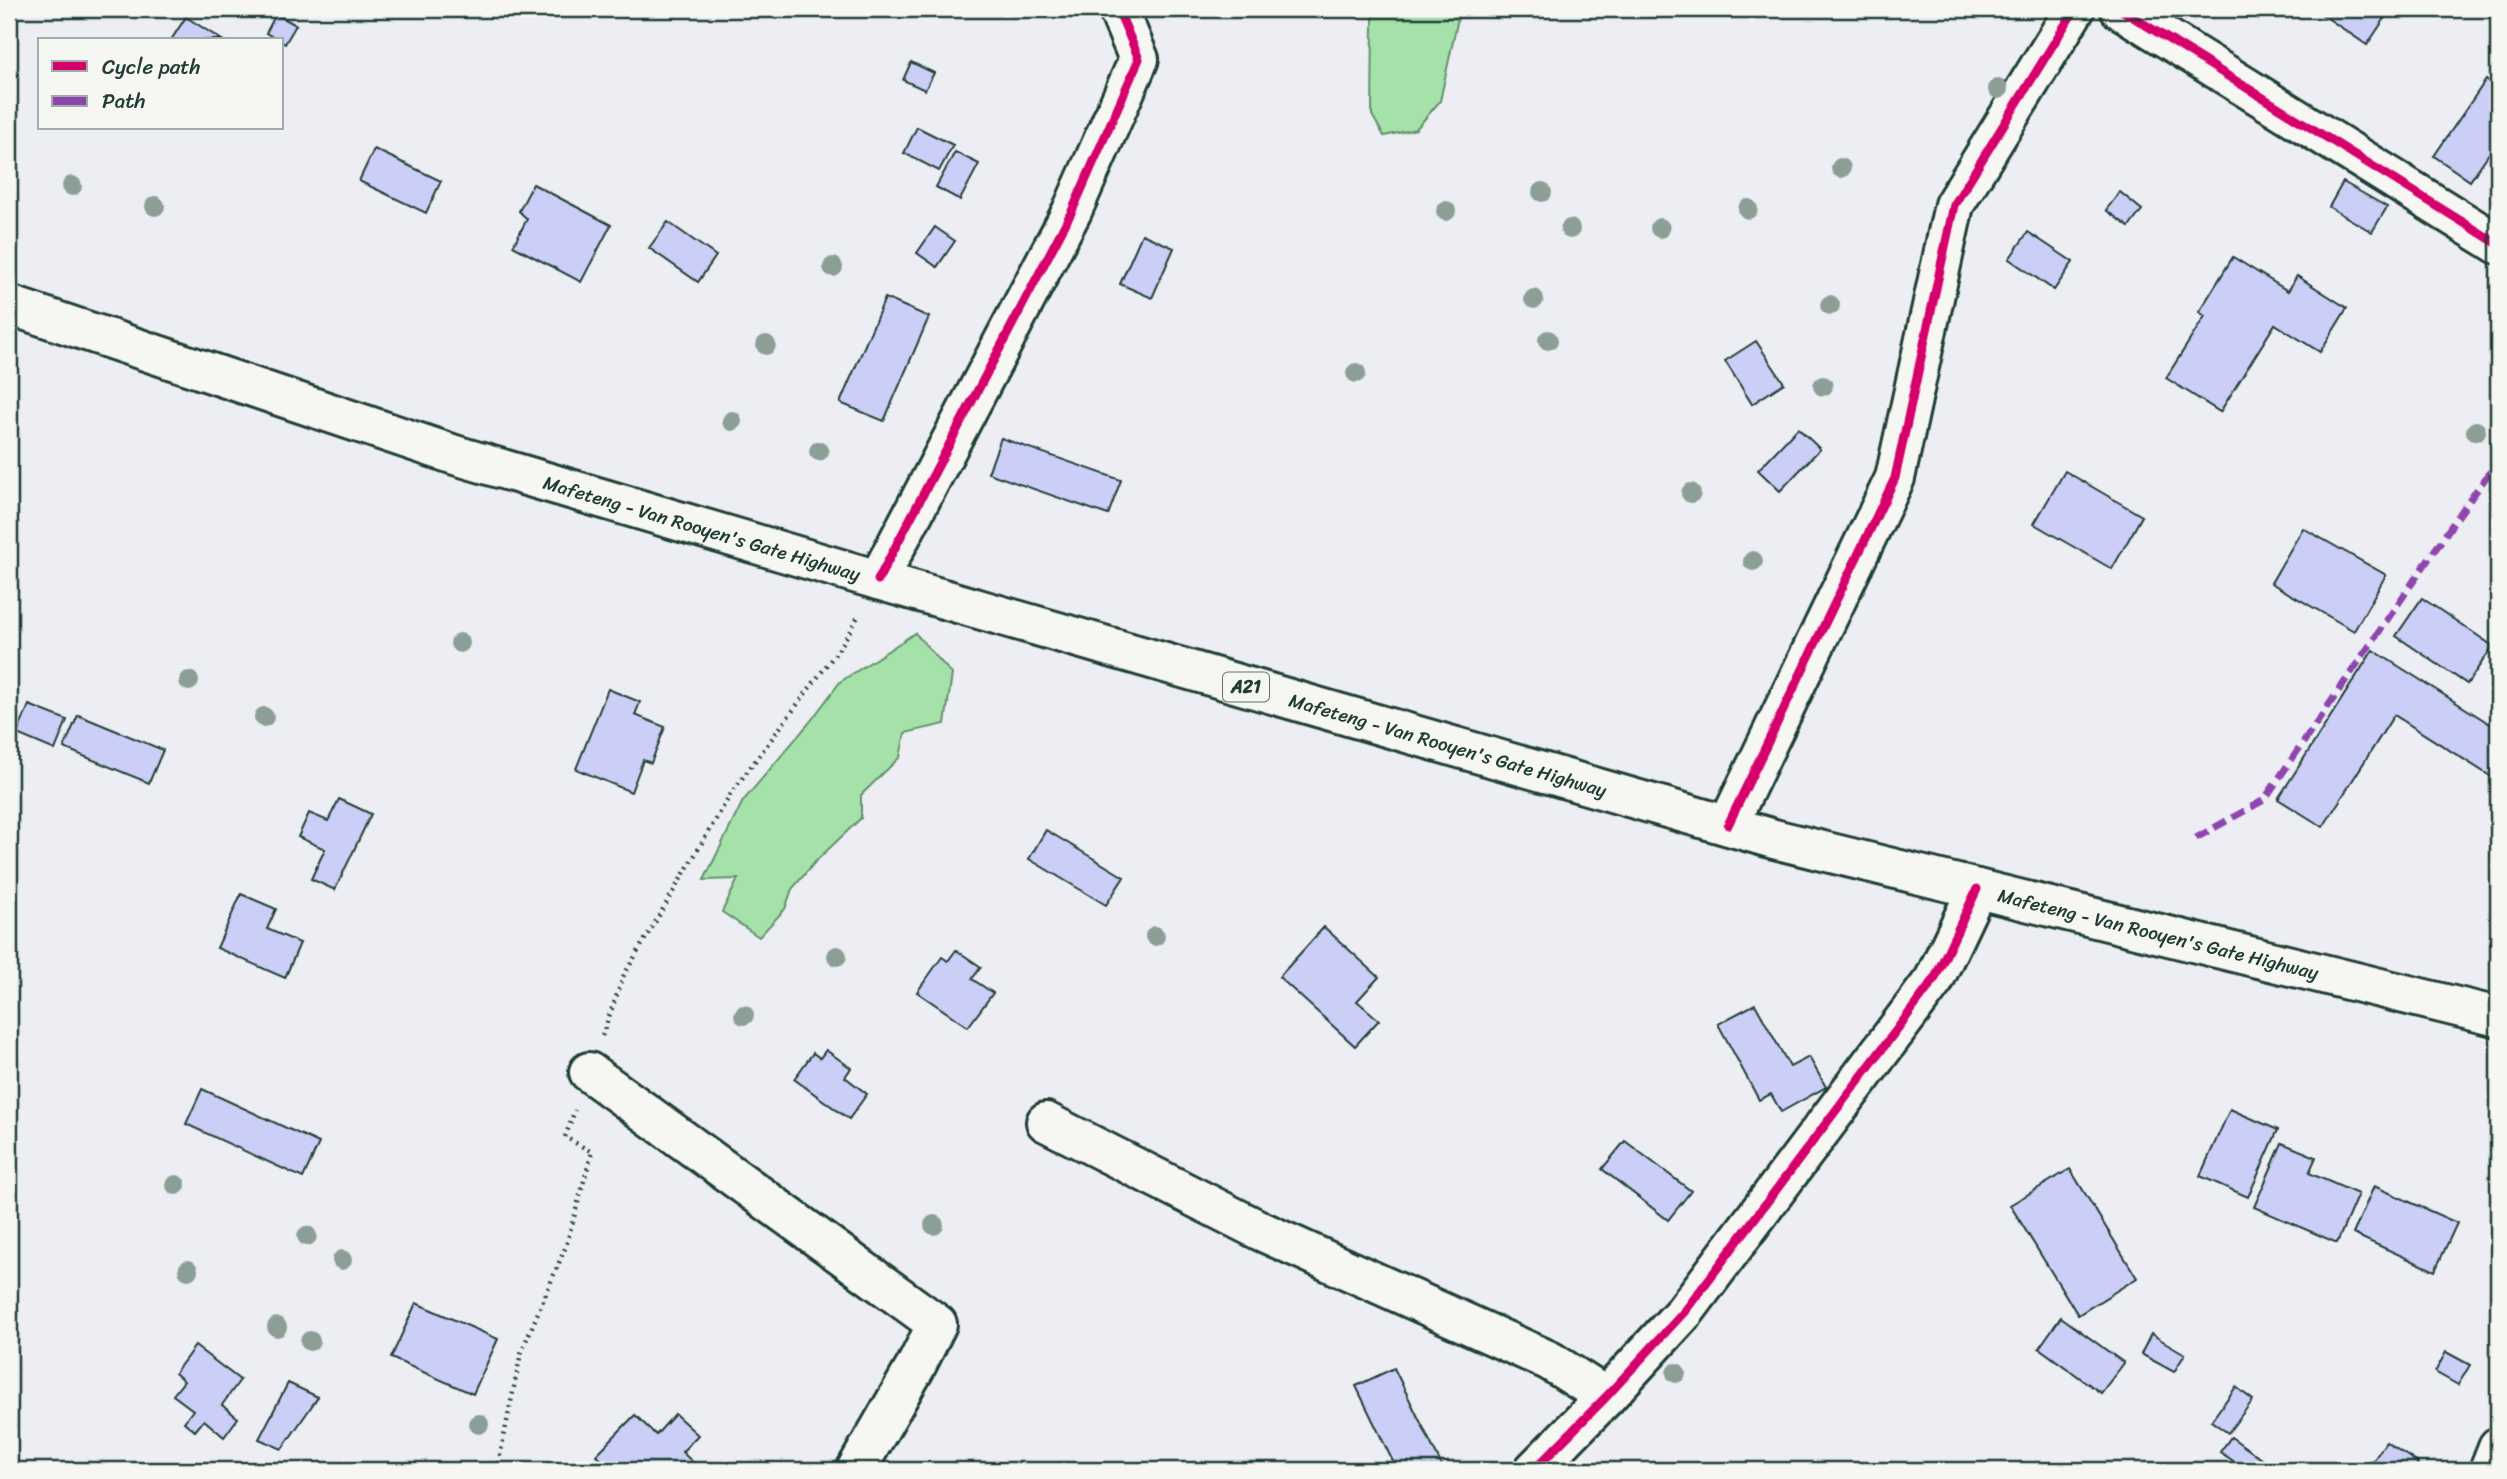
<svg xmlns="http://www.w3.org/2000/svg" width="2507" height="1479" font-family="Sriracha,sans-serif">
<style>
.green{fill:#a5e2a9;stroke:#62906e;stroke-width:2}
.building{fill:#cbcff8;stroke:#1f3d34;stroke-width:2}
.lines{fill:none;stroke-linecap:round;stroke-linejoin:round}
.minor-casing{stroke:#1f3d34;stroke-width:44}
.major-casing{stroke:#1f3d34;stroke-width:44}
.path{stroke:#1f3d34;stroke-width:4.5;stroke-dasharray:2 5;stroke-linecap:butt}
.minor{stroke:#f6f6f2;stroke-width:38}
.major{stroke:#f6f6f2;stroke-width:38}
.quiet{stroke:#8e44ad;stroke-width:7;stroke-dasharray:14 7;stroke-linecap:butt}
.cycleway-casing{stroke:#f6f6f2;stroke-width:13}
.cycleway{stroke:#d6006c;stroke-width:9}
.tree{fill:#8b9f97}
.labels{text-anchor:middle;stroke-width:6;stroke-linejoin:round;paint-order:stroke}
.shield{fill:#f6f6f2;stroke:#60746d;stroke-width:2}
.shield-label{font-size:18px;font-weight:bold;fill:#1f3d34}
.street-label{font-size:19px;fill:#1f3d34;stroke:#f6f6f2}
</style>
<rect width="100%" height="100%" fill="#edeef3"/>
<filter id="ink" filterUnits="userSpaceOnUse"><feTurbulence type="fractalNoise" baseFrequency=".0143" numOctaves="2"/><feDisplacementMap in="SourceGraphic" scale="14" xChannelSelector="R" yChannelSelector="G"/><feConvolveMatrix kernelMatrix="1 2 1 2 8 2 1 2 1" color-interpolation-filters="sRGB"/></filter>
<g filter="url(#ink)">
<g class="green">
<polygon points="1375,9 1460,9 1440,101 1416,129 1384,136 1372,115 1373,20"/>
<polygon points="915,633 952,674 945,724 905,733 900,757 861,795 861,818 815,862 792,889 785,909 759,937 722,912 738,879 704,880 743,801 810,722 840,682"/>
</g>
<g class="building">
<polygon points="2314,9 2391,9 2367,45"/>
<polygon points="276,14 296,25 285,44 266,33"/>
<polygon points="186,17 222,40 171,40"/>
<polygon points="911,62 934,73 925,90 903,80"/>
<polygon points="2486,80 2498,89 2498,140 2470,181 2434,156"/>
<polygon points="917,127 953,145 939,171 904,153"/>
<polygon points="374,149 441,181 426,213 359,181"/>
<polygon points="955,152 979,164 960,200 936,187"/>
<polygon points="2343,182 2387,207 2372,232 2329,207"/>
<polygon points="533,184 611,225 581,282 513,246 527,219 519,211"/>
<polygon points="2120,192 2142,210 2129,227 2106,210"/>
<polygon points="668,222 716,256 698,282 649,248"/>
<polygon points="935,227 955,241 937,267 917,253"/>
<polygon points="2028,232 2073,262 2054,290 2009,259"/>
<polygon points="1142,234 1174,248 1152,298 1120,284"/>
<polygon points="2233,257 2288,291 2297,276 2347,308 2320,352 2275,324 2220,412 2166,378 2205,316 2199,312"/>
<polygon points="885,298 929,317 884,421 840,403"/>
<polygon points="1756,341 1784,383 1752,404 1725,361"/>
<polygon points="1798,428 1820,449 1780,491 1758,470"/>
<polygon points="1001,438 1121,480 1108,515 988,473"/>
<polygon points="2065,471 2142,516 2112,569 2034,524"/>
<polygon points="2303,528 2386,575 2354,631 2271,583"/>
<polygon points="2422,598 2493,646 2467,684 2396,636"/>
<polygon points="2373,650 2498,729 2498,781 2394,715 2323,827 2278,799"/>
<polygon points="608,689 640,702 635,715 665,727 651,763 643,760 631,792 576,769"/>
<polygon points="29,705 67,720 55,750 17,734"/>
<polygon points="78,715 163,750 149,783 64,748"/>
<polygon points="339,799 371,814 335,890 311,879 325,849 298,837 309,813 328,821"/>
<polygon points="1046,830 1124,877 1106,905 1029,859"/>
<polygon points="241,894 276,909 267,929 300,943 285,978 217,948"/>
<polygon points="1324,927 1379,977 1357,1001 1379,1020 1355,1046 1279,977"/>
<polygon points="956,950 981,967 972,979 993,993 968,1027 917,992 942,957 948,961"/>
<polygon points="1755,1004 1790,1067 1809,1057 1826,1087 1781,1112 1771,1094 1759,1100 1718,1024"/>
<polygon points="826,1050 851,1068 845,1077 867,1094 849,1119 794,1079 813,1053 820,1058"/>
<polygon points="202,1089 319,1143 303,1178 186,1124"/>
<polygon points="2230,1109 2278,1130 2248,1197 2200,1176"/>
<polygon points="1625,1141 1691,1191 1668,1220 1602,1169"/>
<polygon points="2282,1143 2316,1157 2309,1173 2358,1194 2337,1243 2254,1207"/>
<polygon points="2070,1169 2137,1278 2078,1315 2010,1205"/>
<polygon points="2374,1186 2457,1223 2435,1271 2353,1234"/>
<polygon points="416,1303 498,1339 473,1394 391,1358"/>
<polygon points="2061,1317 2124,1363 2101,1393 2039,1348"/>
<polygon points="2151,1334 2185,1354 2174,1372 2141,1354"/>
<polygon points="195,1346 240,1380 222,1405 238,1418 224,1437 204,1420 195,1431 184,1422 193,1410 173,1395 184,1381 175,1373"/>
<polygon points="2446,1352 2470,1365 2458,1385 2435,1372"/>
<polygon points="1394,1368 1443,1468 1438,1470 1397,1470 1356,1386"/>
<polygon points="288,1383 318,1397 282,1449 259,1439"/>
<polygon points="2236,1387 2253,1400 2228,1433 2211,1421"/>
<polygon points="675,1414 698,1435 682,1452 701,1470 612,1470 596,1455 635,1415 656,1435"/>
<polygon points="2231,1437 2266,1462 2260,1470 2247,1470 2220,1452"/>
<polygon points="2386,1442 2418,1463 2413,1470 2367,1470"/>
</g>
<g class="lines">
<defs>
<g id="minor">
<polyline points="2120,9 2498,244"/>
<polyline points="878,580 1072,211 1139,59 1118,9"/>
<polyline points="1728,825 1895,478 1954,205 2075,9"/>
<polyline points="589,1072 937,1324 916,1366 856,1470"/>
<polyline points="1046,1122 1261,1231 1550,1361 1606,1397"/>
<polyline points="1534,1470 1606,1397 1685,1311 1934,980 1977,889"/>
<polyline points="2489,1470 2498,1447"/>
</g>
<g id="major">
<path id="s1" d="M9,305L455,455L878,580L1774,839L2498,1017"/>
</g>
</defs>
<use href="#minor" class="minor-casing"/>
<use href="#major" class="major-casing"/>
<g class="path">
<polyline points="602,1036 624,975 732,792 841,646 859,615"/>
<polyline points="497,1470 521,1353 566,1246 592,1152 565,1137 575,1110"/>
</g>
<use href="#minor" class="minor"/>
<use href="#major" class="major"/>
<polyline class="quiet" points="2196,838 2264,800 2456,519 2489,473 2498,472"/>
<defs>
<g id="cycleway">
<polyline points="2120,9 2498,244"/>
<polyline points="878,580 1072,211 1139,59 1118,9"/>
<polyline points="1728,825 1895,478 1954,205 2075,9"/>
<polyline points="1534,1470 1606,1397 1685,1311 1934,980 1977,889"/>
</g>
</defs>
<use href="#cycleway" class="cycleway-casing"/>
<use href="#cycleway" class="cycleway"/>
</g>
<g class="tree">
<circle cx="1998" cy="89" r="10"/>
<circle cx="1841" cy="168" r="10"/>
<circle cx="72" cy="186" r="10"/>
<circle cx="1542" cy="192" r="10"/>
<circle cx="155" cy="206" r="10"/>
<circle cx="1748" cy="209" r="10"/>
<circle cx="1446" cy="211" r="10"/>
<circle cx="1660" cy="228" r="10"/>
<circle cx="1570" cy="229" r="10"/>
<circle cx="833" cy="267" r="10"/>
<circle cx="1534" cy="299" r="10"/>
<circle cx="1830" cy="305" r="10"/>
<circle cx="1548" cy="340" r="10"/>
<circle cx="766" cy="345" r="10"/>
<circle cx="1356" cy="373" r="10"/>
<circle cx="1823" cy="386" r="10"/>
<circle cx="732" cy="421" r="10"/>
<circle cx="2476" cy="431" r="10"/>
<circle cx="819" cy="451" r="10"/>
<circle cx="1691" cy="493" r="10"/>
<circle cx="1753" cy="561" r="10"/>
<circle cx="460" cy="643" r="10"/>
<circle cx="189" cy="681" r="10"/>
<circle cx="264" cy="717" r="10"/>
<circle cx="1155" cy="936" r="10"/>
<circle cx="837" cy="956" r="10"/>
<circle cx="744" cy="1015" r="10"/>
<circle cx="176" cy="1185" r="10"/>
<circle cx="934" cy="1225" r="10"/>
<circle cx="307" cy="1236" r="10"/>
<circle cx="342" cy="1260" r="10"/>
<circle cx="188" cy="1270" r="10"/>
<circle cx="277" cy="1327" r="10"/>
<circle cx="310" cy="1341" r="10"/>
<circle cx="1676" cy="1373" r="10"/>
<circle cx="479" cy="1424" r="10"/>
</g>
</g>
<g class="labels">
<rect class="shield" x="1223" y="672.5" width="46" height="29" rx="5"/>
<g class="shield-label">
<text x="1246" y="693">A21</text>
</g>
<g class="street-label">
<text dy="7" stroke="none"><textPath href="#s1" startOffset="728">Mafeteng - Van Rooyen's Gate Highway</textPath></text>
<text dy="7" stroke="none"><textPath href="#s1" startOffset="1505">Mafeteng - Van Rooyen's Gate Highway</textPath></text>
<text dy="7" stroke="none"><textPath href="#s1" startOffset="2240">Mafeteng - Van Rooyen's Gate Highway</textPath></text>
</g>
</g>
<rect width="2507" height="1479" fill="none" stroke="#f6f6f2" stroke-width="35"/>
<rect x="18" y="18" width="2472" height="1444" fill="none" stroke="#1f3d34" stroke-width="2.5" filter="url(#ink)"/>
<rect x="38" y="38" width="245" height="91" fill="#f6f6f2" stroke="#a0aca6" stroke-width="2"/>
<rect x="52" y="61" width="35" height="10" fill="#d6006c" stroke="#a0aca6" stroke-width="2"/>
<text x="102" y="74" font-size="21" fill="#1f3d34">Cycle path</text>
<rect x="52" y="96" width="35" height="10" fill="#8e44ad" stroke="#a0aca6" stroke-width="2"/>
<text x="102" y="108" font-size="21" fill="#1f3d34">Path</text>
</svg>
